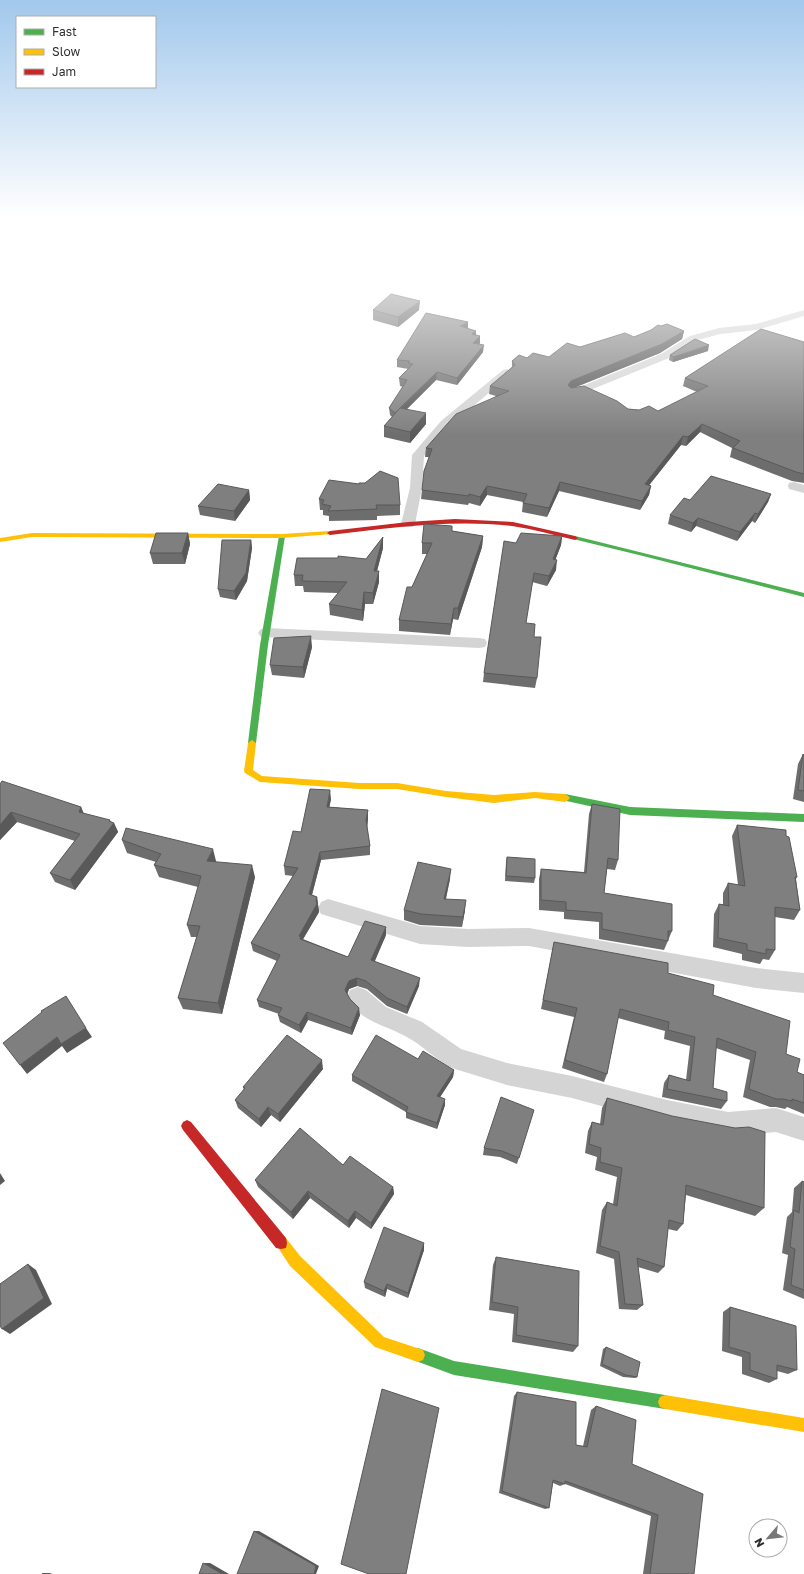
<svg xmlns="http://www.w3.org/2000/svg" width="804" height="1574" font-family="'Golos Text',sans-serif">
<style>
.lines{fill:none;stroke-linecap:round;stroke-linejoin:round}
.street{fill:#d4d4d4;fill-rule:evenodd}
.fast{fill:#4caf50;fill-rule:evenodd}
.slow{fill:#ffc107;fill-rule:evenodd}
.jam{fill:#c62828;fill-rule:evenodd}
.wall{fill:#6d6d6d}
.shaded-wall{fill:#595959}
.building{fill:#7f7f7f;stroke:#595959}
</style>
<rect width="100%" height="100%" fill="#fff"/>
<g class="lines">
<g class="street">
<polygon points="804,310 804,316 757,330 720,334 698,340 669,358 578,395 570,395 568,393 570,391 661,354 690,336 719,328 756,324"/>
<polygon points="507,369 513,372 511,374 449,427 424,456 422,488 415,524 413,527 403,527 401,524 410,488 412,455 441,421 503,370"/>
<polygon points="794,482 804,485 804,493 789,489 788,486 789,483"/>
<polygon points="266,628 479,638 485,639 487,643 485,647 479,648 261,637 258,633 261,629"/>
<polygon points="328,899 420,926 468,929 529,928 756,968 804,973 804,993 756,988 529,946 468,947 420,944 321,914 318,908 321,902"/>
<path d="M358,987L366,990L386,1007L422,1022L461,1049L507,1063L572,1076L667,1100L728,1112L776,1108L804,1117V1141L776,1132L728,1136L667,1124L572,1098L507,1085L455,1069C436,1061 423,1045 405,1036C385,1025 358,1021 347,997L350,990Z"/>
</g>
<g class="fast">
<polygon points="282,534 285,536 268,645 256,743 252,746 248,743 260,645 279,536"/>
<polygon points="575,536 804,593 804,597 643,556 573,539 573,537"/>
<polygon points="565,794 630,807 804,814 804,822 630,815 562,800 560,798 562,796"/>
<polygon points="418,1348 454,1361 665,1395 670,1397 672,1402 670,1407 665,1409 454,1375 413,1360 411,1355 413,1350"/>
</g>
<g class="slow">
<polygon points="330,531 332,532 332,534 282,538 32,537 0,542 0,538 32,533 282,534"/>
<polygon points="252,740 256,743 253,770 262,776 359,783 397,783 446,791 494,795 535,792 565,794 568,796 570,798 568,800 565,802 535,798 494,803 446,797 397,789 359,789 260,782 245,773 244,771 248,743"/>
<polygon points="281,1237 286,1238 300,1256 384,1337 423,1350 425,1355 423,1360 418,1362 375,1347 290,1266 275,1243 276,1238"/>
<polygon points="665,1395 804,1418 804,1432 665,1409 660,1407 658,1402 660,1397"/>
</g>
<g class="jam">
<path d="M455,519L513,522L575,536L578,538L575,540C554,535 533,529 512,526C452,519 390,528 330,535L327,533L330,531L408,522Z"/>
<polygon points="187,1120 191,1122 286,1238 287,1243 286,1248 281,1249 276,1248 183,1130 181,1126 183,1122"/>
</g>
</g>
<g class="wall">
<polygon points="373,310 419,310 398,327 373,320"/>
<polygon points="468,329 476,331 476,335 480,343 479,344 483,352 457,385 436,380 407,409 426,424 410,443 384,437 384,426 392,417 390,415 389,408 403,387 400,386 399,378 408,369 397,367 397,360"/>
<polygon points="684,331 682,339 660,353 575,387 628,409 639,410 658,411 697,392 683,386 685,378 804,342 804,483 792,481 730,457 732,448 700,432 686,446 681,445 649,485 651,486 649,495 640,510 559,491 547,517 522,512 523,502 487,495 480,506 469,503 468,505 421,499 422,490 429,457 425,457 426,448 496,396 489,394 490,386 512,367 512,361 527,358 549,357 580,347 634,337"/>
<polygon points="708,351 673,362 669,360 670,355"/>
<polygon points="249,490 250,500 235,521 200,515 198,506"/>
<polygon points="771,494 768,502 755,523 752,521 737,541 696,526 691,532 668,524 670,515"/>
<polygon points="319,499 400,505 400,515 377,516 377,520 329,521 329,516 323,515 323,510 320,510"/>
<polygon points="452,531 483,536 482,547 458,620 453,619 450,635 399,631 399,620 412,587 427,554 422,554 422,543"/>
<polygon points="188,533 190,544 185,564 153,564 150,553"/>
<polygon points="562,536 561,545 555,560 556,570 547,586 532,582 526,623 534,637 537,678 535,688 483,682 484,673 516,543"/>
<polygon points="383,537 383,548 377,571 379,582 373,604 365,604 363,621 330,615 329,604 338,593 304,592 303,586 295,586 294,575 366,559"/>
<polygon points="251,540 252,548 247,581 236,600 220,597 218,589"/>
<polygon points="312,647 304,678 272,675 270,665"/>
<polygon points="803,754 804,755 804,802 793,799 798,764"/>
<polygon points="0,784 81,807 84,814 114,823 118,832 75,890 55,882 50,873 75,841 17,822 0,840"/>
<polygon points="331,799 329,807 368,810 368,819 367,826 370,846 370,855 321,860 312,895 317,897 319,912 303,939 348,957 386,927 386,935 374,961 419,986 407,1014 387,1006 367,989 357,986 349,989 347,994 360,1015 352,1035 308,1020 301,1033 280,1022 278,1015 279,1014 259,1007 257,1000 277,961 253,951 251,943 293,876 285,875 284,866 301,832"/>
<polygon points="592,804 618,860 615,870 607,869 604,893 672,931 664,950 599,939 599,922 564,919 564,912 539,910 539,879 541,869 584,872 589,814"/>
<polygon points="737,825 786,836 797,877 796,879 800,910 794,920 775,917 775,950 769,960 763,959 760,964 742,960 742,954 713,947 714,914 719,904 723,904 723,893 728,883 738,885 732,836"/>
<polygon points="122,840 216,861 216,862 255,877 222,1014 183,1009 178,998 197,937 191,937 187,925 198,887 159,877 154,865 156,862 127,853"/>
<polygon points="507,857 535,878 534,883 505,881 506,862"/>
<polygon points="450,879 446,899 465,910 462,927 420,925 404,920 404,910"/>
<polygon points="554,942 668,973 713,995 786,1054 797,1072 804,1075 804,1114 787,1107 785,1109 776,1107 770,1107 743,1097 750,1060 716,1048 713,1088 727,1101 721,1109 662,1097 664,1083 669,1075 686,1080 690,1046 664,1039 665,1031 618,1018 607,1074 604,1082 562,1068 574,1017 541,1009"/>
<polygon points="418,1059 454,1070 453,1077 440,1097 445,1105 437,1129 406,1118 406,1112 352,1081 352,1075"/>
<polygon points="323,1069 280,1122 271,1115 261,1127 238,1108 235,1100 244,1090 243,1087"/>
<polygon points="607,1098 764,1208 755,1216 686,1195 683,1224 677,1231 668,1229 664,1267 658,1273 638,1267 643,1305 637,1310 619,1309 614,1259 596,1253 602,1210 607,1202 613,1204 617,1177 595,1170 597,1157 585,1153 588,1131 592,1122 600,1124 602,1108"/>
<polygon points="534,1110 517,1164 500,1157 483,1155 484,1148"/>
<polygon points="343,1165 393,1187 394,1194 371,1229 356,1218 349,1228 310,1198 293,1219 258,1187 255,1180"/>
<polygon points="802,1181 804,1182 804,1299 783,1290 788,1255 782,1253 787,1217 792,1212 794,1188"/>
<polygon points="424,1243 424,1250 408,1298 387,1289 385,1297 365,1288 364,1282"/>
<polygon points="496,1257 578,1346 573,1352 512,1342 514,1314 489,1310 493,1265"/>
<polygon points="730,1307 797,1370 788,1374 777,1371 777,1379 769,1383 742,1374 742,1357 722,1351 723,1312"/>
<polygon points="606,1347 637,1377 635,1378 623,1377 600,1366 603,1349"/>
<polygon points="517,1392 576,1445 583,1446 591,1410 596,1406 632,1464 694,1574 643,1574 651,1516 565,1484 560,1486 553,1483 549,1508 545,1509 499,1493 514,1396"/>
</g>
<g class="shaded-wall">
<polygon points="420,301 419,310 398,327 398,317"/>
<polygon points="468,322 468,329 460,326"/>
<polygon points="476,331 476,338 472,334"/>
<polygon points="684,331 682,339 660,353 569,390 568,385 571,381"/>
<polygon points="480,336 480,343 473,350 473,343"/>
<polygon points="484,345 483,352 457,385 457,378"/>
<polygon points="709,345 708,351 673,362 674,357"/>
<polygon points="437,372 436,380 396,420 396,413"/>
<polygon points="426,413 426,424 410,443 410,432"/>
<polygon points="702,424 700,432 686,446 688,437"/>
<polygon points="683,436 681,445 643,493 645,484"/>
<polygon points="560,482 559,491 547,517 549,508"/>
<polygon points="487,486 487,495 480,506 480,497"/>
<polygon points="651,486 649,495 640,510 642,501"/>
<polygon points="249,490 250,500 235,521 234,511"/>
<polygon points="771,494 768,502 755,523 758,514"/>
<polygon points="755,513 752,521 737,541 740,532"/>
<polygon points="698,518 696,526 691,532 693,523"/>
<polygon points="188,533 190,544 185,564 182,553"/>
<polygon points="483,536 482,547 458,620 458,608"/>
<polygon points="562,536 561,545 552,569 553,559"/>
<polygon points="383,537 383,548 374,582 374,571"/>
<polygon points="251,540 252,548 247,581 236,600 234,591"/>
<polygon points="557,560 556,570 547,586 549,576"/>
<polygon points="379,571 379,582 373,604 373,593"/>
<polygon points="364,592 365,604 363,621 362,610"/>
<polygon points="454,608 453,619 450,635 451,624"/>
<polygon points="311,636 312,647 304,678 303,667"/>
<polygon points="330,790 331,799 328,815 327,807"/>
<polygon points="81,807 85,817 79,812"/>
<polygon points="368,810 368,819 367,829 366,820"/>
<polygon points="11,812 17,822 0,840 0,825"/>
<polygon points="110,820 112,825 114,823 118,832 75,890 70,880"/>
<polygon points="213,849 216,861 210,873 207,861"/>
<polygon points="320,852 321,860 310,902 309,894"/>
<polygon points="252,865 255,877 222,1014 218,1003"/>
<polygon points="451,869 450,879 443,910 444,899"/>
<polygon points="317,897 319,912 302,941 299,936"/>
<polygon points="466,900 465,910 462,927 463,917"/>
<polygon points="386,927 386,935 372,968 371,960"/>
<polygon points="357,978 357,986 349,989 346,998 345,990 349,981"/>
<polygon points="420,978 419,986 407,1014 407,1007"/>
<polygon points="359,1008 360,1015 352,1035 351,1028"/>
<polygon points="307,1012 308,1020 301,1033 299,1025"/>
<polygon points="86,1028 92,1037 67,1053 62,1046 27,1074 20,1065 57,1037"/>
<polygon points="322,1060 323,1069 280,1122 278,1114"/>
<polygon points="454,1070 453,1077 437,1102 437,1096"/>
<polygon points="445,1099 445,1105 437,1129 437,1123"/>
<polygon points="268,1107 271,1115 261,1127 259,1119"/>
<polygon points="0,1173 5,1181 0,1185"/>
<polygon points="393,1187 394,1194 371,1229 371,1223"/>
<polygon points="308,1191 310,1198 293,1219 291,1212"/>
<polygon points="355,1211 356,1218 349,1228 348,1221"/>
<polygon points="424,1243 424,1250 408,1298 408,1293"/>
<polygon points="28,1264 36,1270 52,1304 10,1334 2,1329"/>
<polygon points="387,1284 387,1289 385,1297 384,1291"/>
<polygon points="254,1531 259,1531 319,1566 316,1574 314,1574"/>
<polygon points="203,1563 210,1563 229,1574 222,1574"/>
<polygon points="42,1573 50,1573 52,1574 42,1574"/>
</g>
<g class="building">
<polygon points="391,294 420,301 398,317 373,310"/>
<polygon points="426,313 468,322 460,326 476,331 472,334 480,336 473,343 484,345 457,378 437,372 400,408 395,413 389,408 407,380 399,378 413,364 408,363 410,361 397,360"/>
<polygon points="667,324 684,331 662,344 571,381 568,385 571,388 584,386 617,401 628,409 639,410 649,406 658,411 708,386 685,378 761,329 804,342 804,474 796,472 733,448 740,441 702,424 688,437 683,436 645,484 651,486 642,501 560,482 549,508 523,503 527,494 487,486 480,497 469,494 469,496 422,490 424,471 432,449 426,448 456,414 509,391 490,386 515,365 512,361 519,355 527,358 533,353 549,357 567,343 580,347 625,333 634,337 651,330 658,325 661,326"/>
<polygon points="695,339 709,345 674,357 670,355"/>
<polygon points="400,408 426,413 410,432 384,426"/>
<polygon points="380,471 398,478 400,505 376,505 377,509 328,511 331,506 322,504 324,500 319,499 329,480 359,484 359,483 365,483"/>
<polygon points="711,476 771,494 758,514 755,513 740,532 698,518 693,523 670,515 684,498 690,500"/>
<polygon points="218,484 249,490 234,511 198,506"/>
<polygon points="424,524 452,526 452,531 483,536 458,608 454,608 451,624 399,620 407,587 412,587 432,543 422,543"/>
<polygon points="156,533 188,533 182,553 150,553"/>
<polygon points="521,533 562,536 553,559 557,560 549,576 534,573 526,623 535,624 534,637 541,637 537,678 484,673 504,541 516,543"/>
<polygon points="383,537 374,571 379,571 373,593 364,592 362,610 329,604 347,582 302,581 303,575 294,575 297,558 338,558 338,556 366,559"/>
<polygon points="222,540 251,540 246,573 234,591 218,589"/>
<polygon points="311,636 303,667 270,665 274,638"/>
<polygon points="803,754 804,755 804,791 798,790"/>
<polygon points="2,781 81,807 79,812 110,820 109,821 114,823 70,880 50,873 80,834 11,812 0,825 0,784"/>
<polygon points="310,789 330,790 327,807 368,810 366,820 370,846 320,852 309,894 317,897 316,900 317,904 299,936 301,937 300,939 348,957 365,921 386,927 371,960 420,978 407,1007 387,998 366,981 357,978 349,981 345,990 350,999 359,1008 351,1028 307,1012 299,1025 278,1015 282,1008 257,1000 280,955 251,943 298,868 284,866 293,831 301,832"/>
<polygon points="592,804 620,809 618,860 608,858 604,893 672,904 672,931 668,931 668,941 602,929 602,913 566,910 566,902 541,900 541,869 586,873"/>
<polygon points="737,825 786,830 786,836 789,837 797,877 795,877 800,910 775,907 775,950 766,949 766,954 747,950 747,944 718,938 719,904 729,906 728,883 745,886"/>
<polygon points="126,828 213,849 207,861 252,865 218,1003 178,998 200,926 187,925 201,876 154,865 161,854 122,840"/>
<polygon points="507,857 535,859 535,878 506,876"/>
<polygon points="418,862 451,869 444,899 466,900 463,917 421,914 404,910"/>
<polygon points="554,942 668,963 668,973 714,985 713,995 790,1021 786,1054 800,1059 797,1072 804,1075 804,1103 792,1099 792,1101 783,1099 776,1099 749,1089 756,1052 717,1038 713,1088 727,1092 727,1101 667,1089 669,1075 690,1081 695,1037 668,1030 669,1022 620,1009 607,1074 565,1060 577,1008 543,1000"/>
<polygon points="66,996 86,1028 61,1044 57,1037 20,1065 3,1043 42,1012 41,1011"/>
<polygon points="287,1035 322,1060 278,1114 268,1107 259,1119 235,1100 245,1088 243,1087"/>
<polygon points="376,1035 418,1059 423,1051 454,1070 437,1096 445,1099 437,1123 406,1112 408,1107 352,1075"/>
<polygon points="501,1097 534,1110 519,1158 502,1151 484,1148"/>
<polygon points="607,1098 672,1116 735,1128 749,1127 765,1132 764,1208 686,1185 683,1224 669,1220 664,1267 637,1258 643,1305 625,1304 619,1252 600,1246 607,1202 617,1206 622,1168 600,1162 601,1148 589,1144 592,1122 603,1125"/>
<polygon points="300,1128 343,1165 350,1156 393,1187 371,1223 355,1211 348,1221 308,1191 291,1212 255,1180"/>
<polygon points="802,1181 804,1182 804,1290 791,1285 795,1249 790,1247 794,1210 799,1213"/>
<polygon points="384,1227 424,1243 408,1293 387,1284 384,1291 364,1282"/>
<polygon points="496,1257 579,1271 578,1346 516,1335 518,1307 492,1302"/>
<polygon points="28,1264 44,1298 2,1329 0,1326 0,1284"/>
<polygon points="730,1307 796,1326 797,1370 777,1365 777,1379 750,1370 750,1353 729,1347"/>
<polygon points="606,1347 640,1362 637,1377 626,1375 602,1364"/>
<polygon points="382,1389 439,1408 406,1574 369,1574 341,1564"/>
<polygon points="517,1392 576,1402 576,1445 587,1447 596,1406 636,1420 632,1464 703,1494 694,1574 650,1574 658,1515 565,1481 565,1484 553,1480 549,1508 502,1491"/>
<polygon points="254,1531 316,1566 314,1574 237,1574"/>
<polygon points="203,1563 222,1574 199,1574"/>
</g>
<linearGradient id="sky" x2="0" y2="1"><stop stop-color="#a2c8ec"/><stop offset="0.5" stop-color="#fff"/><stop offset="1" stop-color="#fff" stop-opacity="0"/></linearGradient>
<rect width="804" height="436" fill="url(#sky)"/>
<rect x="16" y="16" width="140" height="72" fill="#ffffff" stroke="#acacac"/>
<rect x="24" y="29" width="20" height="6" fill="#4caf50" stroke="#acacac"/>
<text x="52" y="36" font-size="12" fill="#2f2f2f">Fast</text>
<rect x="24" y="49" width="20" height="6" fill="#ffc107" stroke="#acacac"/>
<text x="52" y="56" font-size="12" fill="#2f2f2f">Slow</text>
<rect x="24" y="69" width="20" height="6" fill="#c62828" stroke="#acacac"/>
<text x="52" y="76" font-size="12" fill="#2f2f2f">Jam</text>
<g transform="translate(768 1538) rotate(242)"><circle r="19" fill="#ffffff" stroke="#acacac"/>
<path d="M0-3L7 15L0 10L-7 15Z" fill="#787878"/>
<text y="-6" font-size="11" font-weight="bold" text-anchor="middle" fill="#2f2f2f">N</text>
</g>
</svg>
